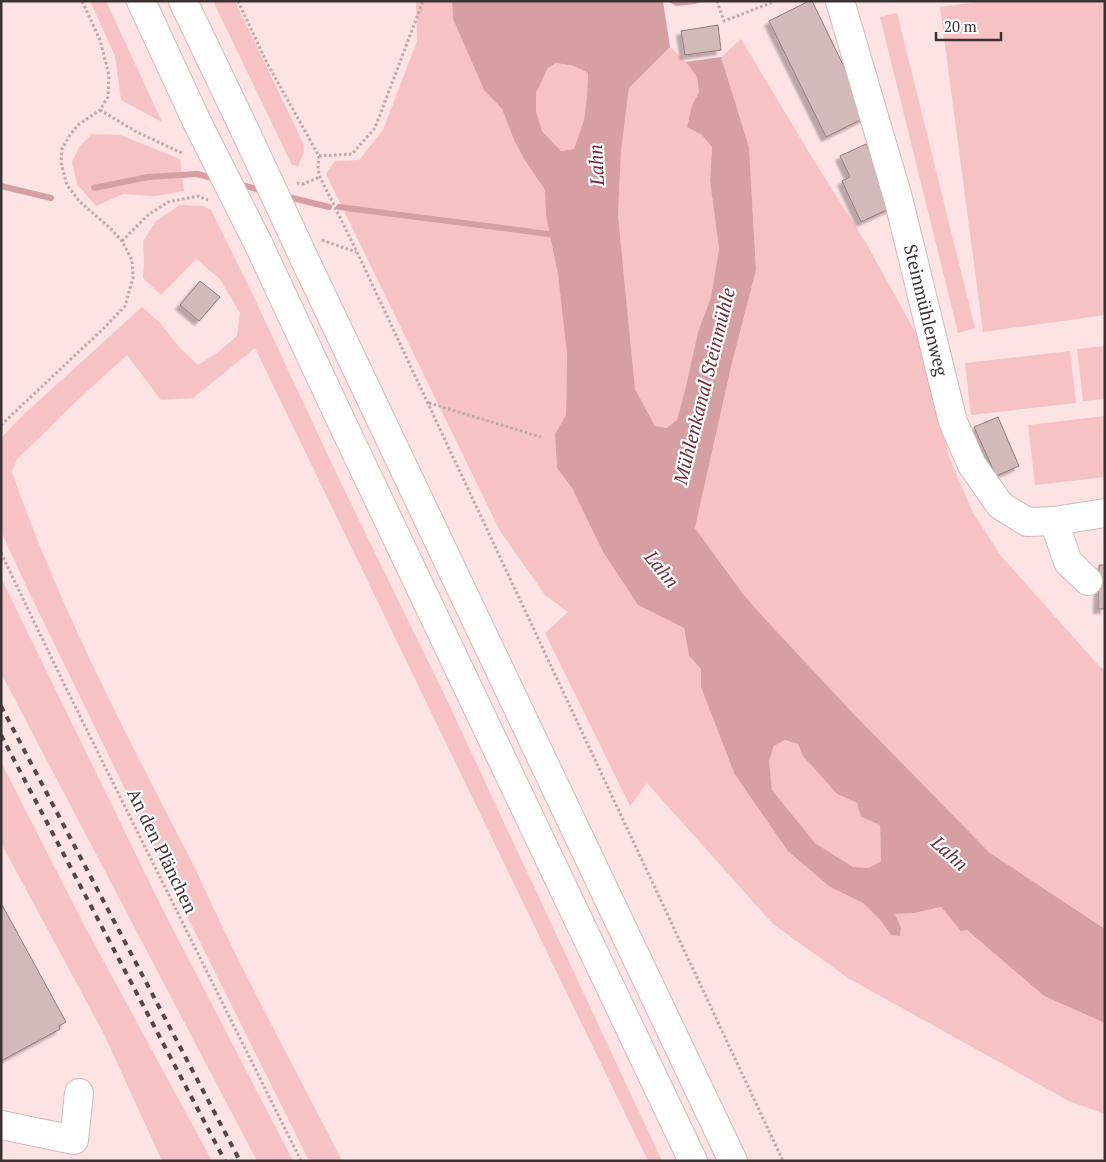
<svg xmlns="http://www.w3.org/2000/svg" width="1106" height="1162" font-family="'PT Serif',serif">
<style>
.green{fill:#f6c2c4}
.water{fill:#d69fa1;fill-rule:evenodd}
.lines{fill:none;stroke-linecap:round;stroke-linejoin:round}
.stream{stroke:#d69fa1;stroke-width:6}
.building{fill:#d2b9ba;stroke:#927b7c;filter:url(#shadow)}
.minor-casing{stroke:#d2b9ba;stroke-width:30}
.highway-casing{stroke:#d2b9ba;stroke-width:30}
.path{stroke:#bda9a9;stroke-width:3;stroke-dasharray:2.5 2.5;stroke-linecap:butt}
.minor{stroke:#fff;stroke-width:28}
.highway{stroke:#fff;stroke-width:28}
.rail{stroke:#534747;stroke-width:4;stroke-dasharray:6 6;stroke-linecap:butt}
.highway-bridge-casing{stroke:#d2b9ba;stroke-width:30;stroke-linecap:butt}
.highway-bridge{stroke:#fff;stroke-width:28}
.labels{text-anchor:middle;stroke-width:4.5;stroke-linejoin:round;paint-order:stroke}
.street-label{font-size:18px;fill:#3c3232;stroke:#fff}
.water-label{font-size:19px;font-style:italic;fill:#6f2b33;stroke:#fff}
</style>
<defs>
<filter id="shadow"><feDropShadow dx="-4.5" dy="4.5" stdDeviation="1" flood-color="#0004"/></filter>
</defs>
<rect width="100%" height="100%" fill="#fde3e4"/>
<g class="green">
<polygon points="90,1 106,1 162,122 121,100 115,56"/>
<polygon points="213,1 235,1 303,143 304,152 298,166 292,165"/>
<polygon points="416,1 452,1 453,19 484,90 502,109 514,140 524,159 545,190 546,216 558,275 567,355 566,415 555,434 557,468 572,488 603,552 638,605 684,628 689,656 701,669 701,687 734,773 830,887 863,903 881,921 891,935 900,935 901,928 894,914 915,913 941,907 961,930 967,930 1044,996 1105,1023 1105,1114 1069,1101 848,978 773,924 647,783 630,806 545,633 568,612 545,595 500,531 326,174 335,161 359,160 383,130 417,41"/>
<polygon points="984,1 1105,1 1105,315 983,332 940,7"/>
<polygon points="897,13 975,328 958,333 880,17"/>
<polygon points="741,39 808,151 866,243 925,350 949,457 973,513 1001,556 1100,667 1105,670 1105,929 990,853 850,710 765,619 743,594 695,528 731,367 756,270 749,147 721,57"/>
<polygon points="670,47 686,62 697,77 699,92 692,105 687,127 702,135 712,147 710,181 719,249 711,297 698,332 685,390 677,420 668,428 655,426 635,389 618,215 621,151 629,88"/>
<polygon points="556,63 574,66 588,73 587,97 584,120 574,149 561,151 542,131 536,112 536,93 548,68"/>
<polygon points="92,134 120,135 180,159 184,191 155,196 123,194 96,206 77,184 72,162 79,147"/>
<path d="M180,205L203,206L211,210L252,293L339,479L444,694L662,1161H648L255,348L193,398L161,400L127,355L83,395L17,459L12,472C60,610 129,740 196,870C240,969 293,1064 342,1161H309L188,918L27,588L1,531V438L23,415L142,307L159,322L180,348L198,365L217,353L237,336L240,313L220,279L196,259L161,295L143,278L144,261L143,241L156,221Z"/>
<polygon points="1105,346 1105,399 1083,401 1077,349"/>
<polygon points="1070,351 1076,403 971,415 965,363"/>
<polygon points="1105,416 1105,477 1035,485 1028,425"/>
<polygon points="1,578 162,908 293,1161 257,1161 1,673"/>
<polygon points="785,740 798,744 803,756 837,794 857,803 861,817 880,825 881,861 869,868 853,867 815,843 772,790 769,761 774,746"/>
<polygon points="1,762 83,923 212,1161 162,1161 104,1034 1,843"/>
</g>
<g class="water">
<path d="M452,1H663L670,47L629,88L621,151L618,215L635,389L655,426L667,428L677,420L685,390L698,332L711,297L719,249L710,181L712,147L702,135L687,127L692,105L699,92L697,77L686,62L721,57L749,147L756,270L731,367L695,528L743,594L765,619L850,710L990,853L1105,929V1023L1044,996L967,930L961,931L941,907L915,913L895,914L901,928L900,936L891,935L881,921L863,903L830,887L788,851L734,773L701,687V669L689,656L684,628L638,605L603,552L572,488L557,468L555,434L566,415L567,355L558,275L546,216L545,190L524,159L514,140L502,109L484,90L453,19ZM556,63L574,66L588,73L587,97L584,120L574,149L561,151L542,131L536,111V93L548,68ZM785,740L798,744L803,756L837,794L857,803L861,817L880,825L881,861L869,868L853,867L815,843L772,790L769,761L774,746Z"/>
<polygon points="668,1 705,1 695,4 676,6"/>
</g>
<g class="lines">
<g class="stream">
<polyline points="238,184 264,191"/>
<polyline points="1,186 51,198"/>
<polyline points="94,188 148,177 197,174 216,179"/>
<polyline points="284,196 329,207"/>
<polyline points="339,207 556,235"/>
</g>
</g>
<g class="building">
<polygon points="809,1 812,1 868,116 826,137 769,21"/>
<polygon points="718,25 721,50 685,55 681,31"/>
<polygon points="866,144 895,206 861,222 842,181 850,177 840,156"/>
<polygon points="200,281 220,297 199,321 180,305"/>
<polygon points="998,417 1019,466 996,476 974,427"/>
<polygon points="1099,565 1105,565 1105,609 1098,609"/>
<polygon points="1,903 66,1022 59,1026 60,1029 1,1061"/>
</g>
<g class="lines">
<defs>
<g id="minor">
<path id="s1" d="M840,1L898,198L953,422L972,465L1000,505L1027,522L1054,521L1105,513"/>
<polyline points="1054,521 1068,562 1088,581"/>
<polyline points="1,1125 74,1140 79,1093"/>
</g>
<g id="highway">
<polyline points="141,1 197,122"/>
<polyline points="183,1 247,135"/>
<polyline points="258,243 344,427 693,1161"/>
<polyline points="304,258 733,1161"/>
</g>
</defs>
<use href="#minor" class="minor-casing"/>
<use href="#highway" class="highway-casing"/>
<g class="path">
<polyline points="238,1 267,63 319,156 318,169 320,177 357,252 783,1161"/>
<polyline points="717,1 724,21 776,1"/>
<polyline points="100,110 135,131 184,154"/>
<polyline points="319,156 352,154 375,128 423,1"/>
<polyline points="297,183 303,184 320,177"/>
<polyline points="322,240 356,252"/>
<polyline points="122,241 148,215 168,202 198,196 208,200"/>
<polyline points="429,403 541,437"/>
<polyline points="1,425 104,328 125,306 133,278 132,260 122,241 110,228 79,201 67,185 61,163 62,149 70,135 78,125 100,110 108,97 109,75 100,40 82,1"/>
<polyline points="1,553 65,686 301,1161"/>
</g>
<use href="#minor" class="minor"/>
<use href="#highway" class="highway"/>
<g class="rail">
<polyline points="1,706 240,1161"/>
<polyline points="1,735 225,1161"/>
</g>
<defs>
<g id="highway-bridge">
<polyline points="197,122 258,243"/>
<polyline points="247,135 304,258"/>
</g>
</defs>
<use href="#highway-bridge" class="highway-bridge-casing"/>
<use href="#highway-bridge" class="highway-bridge"/>
</g>
<g class="labels">
<g class="street-label">
<text dy="6" stroke="none"><textPath href="#s1" startOffset="321">Steinmühlenweg</textPath></text>
<text transform="translate(162 851) rotate(64)" y="6">An den Plänchen</text>
</g>
<g class="water-label">
<text transform="translate(596 165) rotate(-93)" y="7">Lahn</text>
<text transform="translate(704 386) rotate(-76)" y="7">Mühlenkanal Steinmühle</text>
<text transform="translate(662 569) rotate(51)" y="7">Lahn</text>
<text transform="translate(950 853) rotate(42)" y="7">Lahn</text>
</g>
</g>
<rect width="1106" height="1162" fill="none" stroke="#3c3232" stroke-width="5"/>
<path d="M936 32v8h65v-8" fill="none" stroke="#3c3232" stroke-width="2.5"/>
<text x="944" y="32" font-size="15" fill="#3c3232" stroke="#ffffff" stroke-width="4" paint-order="stroke">20 m</text>
</svg>
